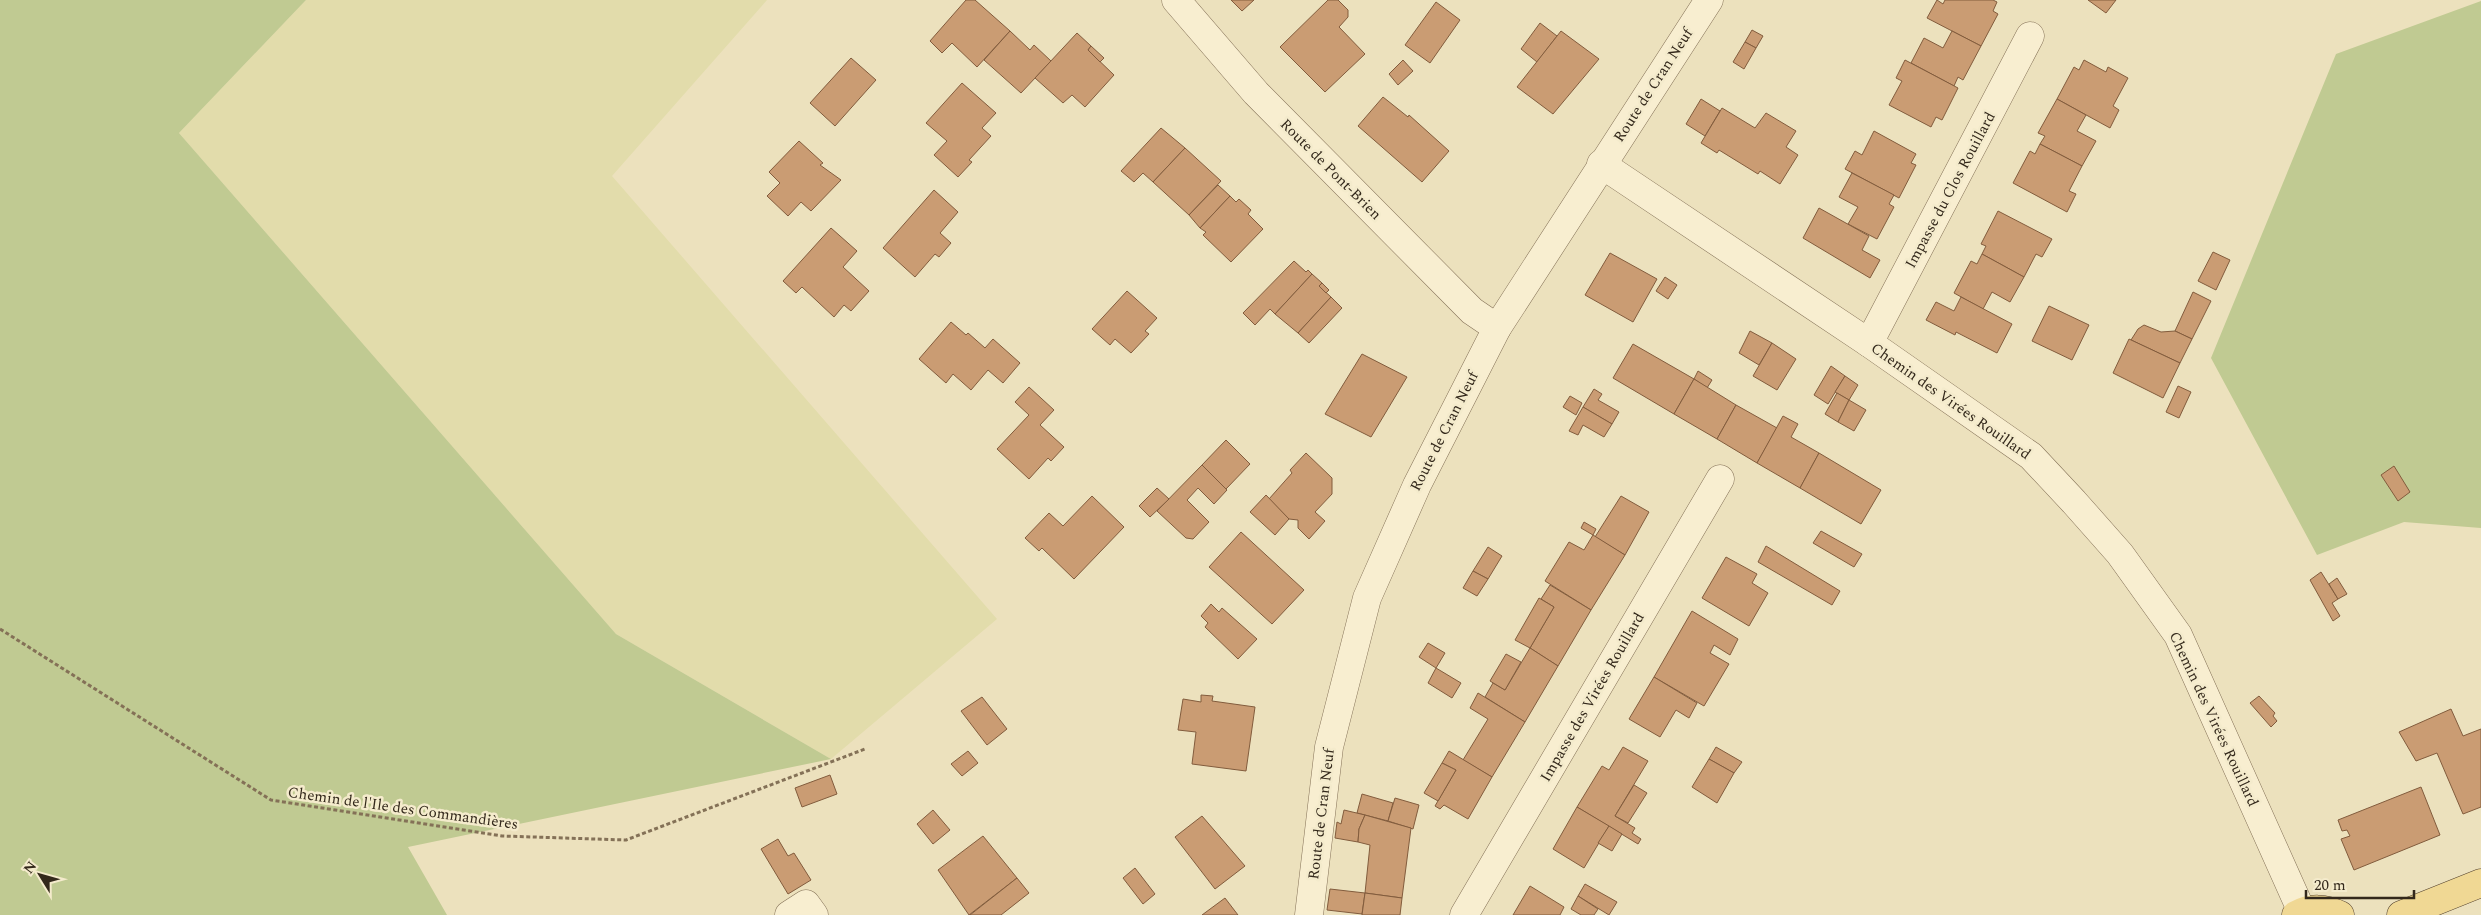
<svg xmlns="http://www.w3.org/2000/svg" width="2481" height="915" font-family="Spectral,serif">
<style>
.farmland{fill:#e2dcab}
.green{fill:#c0ca92}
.building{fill:#ca9c73;stroke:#825c3d}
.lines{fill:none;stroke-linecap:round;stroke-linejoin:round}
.minor-casing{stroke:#847157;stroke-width:29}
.major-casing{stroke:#513f2b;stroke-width:29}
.path{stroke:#847157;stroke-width:3;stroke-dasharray:4 2.5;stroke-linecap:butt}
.minor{stroke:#f8eed0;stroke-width:28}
.major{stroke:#f0d894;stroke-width:28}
.labels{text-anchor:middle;stroke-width:5;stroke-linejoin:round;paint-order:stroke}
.street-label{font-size:15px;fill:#33281b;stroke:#f4ebcc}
</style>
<rect width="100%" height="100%" fill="#ece1bd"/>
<polygon class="farmland" points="306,0 767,0 612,176 997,619 831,759 616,634 179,133"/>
<g class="green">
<polygon points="0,0 306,0 179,133 616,634 831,759 408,847 447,915 0,915"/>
<polygon points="2481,1 2481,528 2404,522 2317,555 2211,358 2336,54"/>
</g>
<g class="building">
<polygon points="966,0 975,0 1010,31 977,67 952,43 942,53 930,41"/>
<polygon points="1231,0 1254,0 1242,11"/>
<polygon points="1328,0 1338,0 1348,10 1348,17 1339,27 1365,54 1325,92 1280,47"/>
<polygon points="1937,0 1943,4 1945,0 1993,0 1997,2 1993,11 1998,14 1981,46 1927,18"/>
<polygon points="2088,0 2116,0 2106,13"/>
<polygon points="1436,2 1460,20 1430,63 1405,45"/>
<polygon points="1540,23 1557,36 1537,62 1521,49"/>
<polygon points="1752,30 1763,36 1756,48 1745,42"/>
<polygon points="1010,31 1030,50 1034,45 1051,61 1021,93 984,60"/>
<polygon points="1561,31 1599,59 1553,114 1517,87"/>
<polygon points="1952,31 1981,46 1963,80 1958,77 1954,86 1911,63 1924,38 1943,48"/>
<polygon points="1077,33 1091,46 1088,50 1114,75 1085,107 1072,95 1063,103 1035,78"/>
<polygon points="1745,42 1756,48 1744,69 1733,62"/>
<polygon points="1091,46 1104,58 1100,62 1088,50"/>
<polygon points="851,58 876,80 835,126 810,103"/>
<polygon points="1403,60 1413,71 1398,85 1389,74"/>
<polygon points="1905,60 1958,88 1942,120 1936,117 1931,127 1889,105 1902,81 1896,78"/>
<polygon points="2084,60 2106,72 2108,67 2128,78 2113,106 2119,110 2110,128 2057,99 2074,67 2079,70"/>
<polygon points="962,83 996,113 982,128 991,136 969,160 972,162 958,177 934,155 947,141 926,123"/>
<polygon points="1383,97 1408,117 1409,115 1449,151 1422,182 1358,126"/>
<polygon points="1701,99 1720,111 1705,136 1686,124"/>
<polygon points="2057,99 2086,115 2077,131 2096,141 2082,166 2040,144 2045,136 2038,133"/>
<polygon points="1722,108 1755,128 1766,113 1796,131 1786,147 1798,155 1780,184 1760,171 1758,174 1719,150 1717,153 1701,143"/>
<polygon points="1161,128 1185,148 1153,182 1143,173 1134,182 1121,171"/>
<polygon points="1874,131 1916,154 1911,163 1916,165 1899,198 1845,169 1855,151 1862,155"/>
<polygon points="799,141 823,163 820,165 841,180 811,211 801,202 788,216 767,196 780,183 769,172"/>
<polygon points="2040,144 2082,166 2069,191 2076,194 2067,212 2013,183 2030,151 2035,154"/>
<polygon points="1185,148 1221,181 1189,215 1153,182"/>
<polygon points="1852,173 1894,195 1889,204 1894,207 1877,239 1848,224 1858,207 1839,197"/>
<polygon points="1218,185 1230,196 1200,228 1189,215"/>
<polygon points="934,190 958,212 940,233 951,243 939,257 935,254 915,277 883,248"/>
<polygon points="1230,196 1236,202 1239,199 1251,210 1248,214 1263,229 1231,262 1203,235 1206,232 1200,228"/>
<polygon points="1819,208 1869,236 1862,250 1880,260 1870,278 1803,238"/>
<polygon points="1998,211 2052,239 2042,257 2036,254 2024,277 1982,254 1986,246 1981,244"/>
<polygon points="831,228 857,251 843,267 869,291 851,311 844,305 834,317 802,287 796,293 783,281"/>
<polygon points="2213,252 2230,260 2216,290 2198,281"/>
<polygon points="1610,253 1657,279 1633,322 1585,295"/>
<polygon points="1982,254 2024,277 2010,302 1992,292 1983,309 1954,293 1971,261 1977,264"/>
<polygon points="1294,261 1306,272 1308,270 1312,274 1275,314 1270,309 1255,325 1243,313"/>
<polygon points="1312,274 1322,283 1319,286 1331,297 1298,333 1275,314"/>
<polygon points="1665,277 1677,285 1668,299 1656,291"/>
<polygon points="1322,283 1329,290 1326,293 1319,286"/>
<polygon points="1127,291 1157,318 1145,331 1149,334 1131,353 1115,339 1110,345 1092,329"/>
<polygon points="2193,292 2211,301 2192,339 2175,331"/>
<polygon points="1331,297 1342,308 1309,343 1298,333"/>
<polygon points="1961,297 2012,324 1997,353 1956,332 1955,335 1926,320 1936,302 1954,311"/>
<polygon points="2049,306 2089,325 2072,360 2032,341"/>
<polygon points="951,322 966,335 968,333 985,348 993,339 1020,363 1003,383 988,370 971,390 953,374 946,383 919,359"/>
<polygon points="2144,325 2161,332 2175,331 2192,339 2180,363 2131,340 2138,329"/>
<polygon points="1750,331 1772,343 1759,365 1739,353"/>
<polygon points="2129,339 2180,363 2163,398 2113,373"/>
<polygon points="1772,343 1796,359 1777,390 1753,376"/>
<polygon points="1633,344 1694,379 1674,414 1613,378"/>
<polygon points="1362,354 1407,377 1371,437 1325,414"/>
<polygon points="1831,366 1845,376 1828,404 1814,395"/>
<polygon points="1698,371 1712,380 1707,388 1694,379"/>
<polygon points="1845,376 1858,385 1849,400 1835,392"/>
<polygon points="1694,379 1736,405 1717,439 1674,414"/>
<polygon points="2178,386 2191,392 2179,418 2166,412"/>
<polygon points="1029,387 1054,410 1040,425 1064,447 1051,461 1048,458 1029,479 997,449 1029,415 1015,402"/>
<polygon points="1594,389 1602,394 1598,400 1619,412 1612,424 1583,407"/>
<polygon points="1837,393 1849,400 1838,422 1825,414"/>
<polygon points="1570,396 1582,403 1576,415 1563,407"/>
<polygon points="1849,400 1866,410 1854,431 1838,422"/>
<polygon points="1736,405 1777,428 1757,463 1717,439"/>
<polygon points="1583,407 1612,424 1604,437 1583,425 1578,435 1569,431"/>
<polygon points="1783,416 1798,424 1791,437 1819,453 1800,488 1757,463"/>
<polygon points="1226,440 1250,464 1226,489 1202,465"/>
<polygon points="1306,453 1332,478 1332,494 1315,512 1325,521 1309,539 1298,528 1298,520 1289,519 1269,499 1292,473 1290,470"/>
<polygon points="1819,453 1881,490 1861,524 1800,488"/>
<polygon points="1202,465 1227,490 1214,504 1198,488 1187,500 1209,522 1193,539 1186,538 1157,511"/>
<polygon points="2394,466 2410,492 2398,501 2381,475"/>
<polygon points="1157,488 1169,499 1150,517 1139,506"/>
<polygon points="1266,495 1289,519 1275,535 1250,512"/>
<polygon points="1092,496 1124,527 1074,579 1042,548 1039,551 1025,538 1049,513 1063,526"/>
<polygon points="1621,496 1649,512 1625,555 1595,537"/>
<polygon points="1584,522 1596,529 1593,535 1581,528"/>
<polygon points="1821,531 1862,554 1854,567 1813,543"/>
<polygon points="1241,532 1304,590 1272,624 1209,567"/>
<polygon points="1593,535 1625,555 1591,610 1545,581 1569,542 1584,550"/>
<polygon points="1766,546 1840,591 1832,605 1758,562"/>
<polygon points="1488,547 1502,556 1488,579 1473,571"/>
<polygon points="1726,557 1757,574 1752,583 1768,593 1749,626 1702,598"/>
<polygon points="1473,571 1488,579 1477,596 1463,588"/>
<polygon points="2321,572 2338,599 2332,603 2340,616 2333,621 2310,580"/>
<polygon points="2337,578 2347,594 2338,599 2329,584"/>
<polygon points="1550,585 1591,610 1558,666 1530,648 1554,607 1541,599"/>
<polygon points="1539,598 1554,607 1530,648 1515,640"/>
<polygon points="1211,604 1219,612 1222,608 1257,639 1238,659 1205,627 1208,623 1201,616"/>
<polygon points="1692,611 1738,639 1730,655 1714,645 1710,653 1729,664 1704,706 1654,677"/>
<polygon points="1428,643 1445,653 1436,668 1419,657"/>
<polygon points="1530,648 1558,666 1525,722 1485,697 1493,683 1505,690"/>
<polygon points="1506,654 1521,662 1505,690 1490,681"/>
<polygon points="1436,668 1461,683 1452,698 1428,683"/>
<polygon points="1654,677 1697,703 1689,718 1676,710 1660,737 1629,719"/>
<polygon points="1478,693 1525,722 1492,777 1463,760 1488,719 1470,708"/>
<polygon points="1201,695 1213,696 1212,701 1255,707 1246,771 1192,764 1196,732 1178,730 1183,699 1201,702"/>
<polygon points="2259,696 2275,713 2273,716 2277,721 2271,727 2250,703"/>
<polygon points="982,697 1007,729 987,745 961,711"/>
<polygon points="2451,709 2463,736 2481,729 2481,807 2463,814 2437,753 2416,761 2399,732"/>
<polygon points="1623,747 1648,761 1615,816 1635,828 1632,833 1641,839 1638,844 1577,807 1602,766 1609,770"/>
<polygon points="1716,747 1742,762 1734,773 1709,759"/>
<polygon points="968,751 978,763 962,776 951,764"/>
<polygon points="1449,751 1492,777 1468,819 1444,805 1440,809 1435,806 1456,770 1442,763"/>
<polygon points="1709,759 1734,773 1717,803 1692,787"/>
<polygon points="1442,763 1456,770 1438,801 1424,793"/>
<polygon points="830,775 837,794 802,807 795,788"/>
<polygon points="1634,785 1647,793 1628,823 1615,816"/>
<polygon points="2421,787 2440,835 2354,870 2341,839 2350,836 2347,830 2342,831 2338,820"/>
<polygon points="1362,794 1393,803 1388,821 1357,813"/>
<polygon points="1395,798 1419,805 1413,829 1388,821"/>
<polygon points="1577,807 1609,826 1584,868 1553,849"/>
<polygon points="933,810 950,830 933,844 917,824"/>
<polygon points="1344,810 1365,815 1359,829 1358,842 1335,838 1337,822 1341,824"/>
<polygon points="1365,815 1411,828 1402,898 1365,893 1370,845 1358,842 1359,829"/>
<polygon points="1202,816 1245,866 1215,889 1175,837"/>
<polygon points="1609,826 1622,834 1612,851 1598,843"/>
<polygon points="983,836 1017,878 969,915 938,870"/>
<polygon points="778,839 788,856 794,853 811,880 788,894 761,849"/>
<polygon points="1135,868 1155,894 1143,904 1123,878"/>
<polygon points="1017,878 1029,893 1001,915 970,915"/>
<polygon points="1585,884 1617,902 1609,915 1578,896"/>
<polygon points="1530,886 1564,907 1560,915 1513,915"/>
<polygon points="1330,889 1365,893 1362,914 1327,910"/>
<polygon points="1365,893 1402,898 1400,915 1362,915"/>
<polygon points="1578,896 1598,909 1594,915 1581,915 1571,909"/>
<polygon points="1225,898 1238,915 1202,915"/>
</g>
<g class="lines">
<defs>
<g id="minor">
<polyline points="1176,0 1256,93 1472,311 1497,328"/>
<polyline points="1601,164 1869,343 2031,456 2074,502 2120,554 2178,635 2302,912"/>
<polyline points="1869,343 2030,36"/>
<polyline points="789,915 806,904 814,915"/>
<polyline points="1309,915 1329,747 1367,598 1417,485 1497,328 1709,0"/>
<polyline points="1464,915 1720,479"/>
</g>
<g id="major">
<path d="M2296,915C2310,907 2326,908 2340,915"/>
<polyline points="2401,915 2481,883"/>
</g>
</defs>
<use href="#minor" class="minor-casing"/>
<use href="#major" class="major-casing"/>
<polyline class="path" points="0,629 271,800 502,836 626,840 865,749"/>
<use href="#minor" class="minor"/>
<use href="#major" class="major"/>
</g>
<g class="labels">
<g class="street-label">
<text transform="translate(1653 85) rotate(-57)" y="5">Route de Cran Neuf</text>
<text transform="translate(1331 169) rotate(45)" y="5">Route de Pont-Brien</text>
<text transform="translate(1950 190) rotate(-62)" y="5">Impasse du Clos Rouillard</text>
<text transform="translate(1951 401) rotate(35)" y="5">Chemin des Virées Rouillard</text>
<text transform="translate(1444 431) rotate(-63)" y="5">Route de Cran Neuf</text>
<text transform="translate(1592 697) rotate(-60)" y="5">Impasse des Virées Rouillard</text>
<text transform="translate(2214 719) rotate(65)" y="5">Chemin des Virées Rouillard</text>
<text transform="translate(403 808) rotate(8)" y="5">Chemin de l'Ile des Commandières</text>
<text transform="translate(1321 814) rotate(-83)" y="5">Route de Cran Neuf</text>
</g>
</g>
<g transform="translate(40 875) rotate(307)" stroke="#f4ebcc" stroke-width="4" paint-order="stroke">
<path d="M0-4L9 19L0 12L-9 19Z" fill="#33281b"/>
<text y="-8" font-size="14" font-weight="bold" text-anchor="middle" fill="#33281b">N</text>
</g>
<path d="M2306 890v8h108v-8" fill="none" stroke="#33281b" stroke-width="2.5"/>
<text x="2314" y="890" font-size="15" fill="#33281b" stroke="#f4ebcc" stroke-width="4" paint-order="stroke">20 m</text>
</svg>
